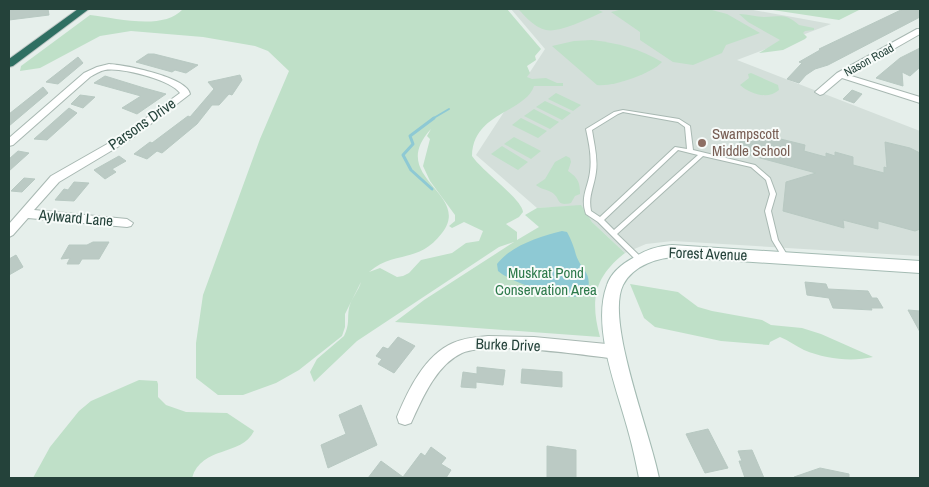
<svg xmlns="http://www.w3.org/2000/svg" width="929" height="487" font-family="'Archivo Narrow',sans-serif">
<style>
.built{fill:#d4dfda}
.green{fill:#bfe0c8;fill-rule:evenodd}
.water{fill:#8ec9d4}
.lines{fill:none;stroke-linecap:round;stroke-linejoin:round}
.stream-far1{stroke:#8ec9d4;stroke-width:2}
.stream{stroke:#8ec9d4;stroke-width:3}
.building{fill:#bbcac4;stroke:#b8c9c2}
.lane-casing{stroke:#a8b8b2;stroke-width:2}
.street-casing{stroke:#a8b8b2;stroke-width:2}
.secondary-casing{stroke:#a4bbb3;stroke-width:2}
.highway-casing{stroke:#c2cac8;stroke-width:2}
.lane{fill:#fff;fill-rule:evenodd}
.street{fill:#fff;fill-rule:evenodd}
.secondary{fill:#fff;fill-rule:evenodd}
.highway{fill:#2f6f62;fill-rule:evenodd}
.education-dot{fill:#8d6e63;stroke:#f7fbf9;stroke-width:2}
.labels{text-anchor:middle;stroke-width:4;stroke-linejoin:round;paint-order:stroke}
.far-street-label{font-size:12px;fill:#24423a;stroke:#f7fbf9}
.street-label{font-size:15px;fill:#24423a;stroke:#f7fbf9}
.education-label{font-size:15px;fill:#785e54;stroke:#f7fbf9;text-anchor:start}
.park-label{font-size:15px;fill:#2d7a4b;stroke:#f7fbf9}
</style>
<rect width="100%" height="100%" fill="#e6efeb"/>
<polygon class="built" points="511,9 748,9 831,24 737,60 920,131 920,256 673,241 646,244 625,253 592,222 581,206 537,208 476,155 545,49"/>
<g class="green">
<path d="M183,9H507L541,49L535,56L536,60L527,66L530,73L527,77L532,79L546,78L557,83H563V86H534C525,113 473,112 472,156C482,171 522,199 523,212L519,217L506,224L517,232V240L539,227L525,215L537,208L581,205L592,222L625,253C594,277 590,300 600,337L395,322L424,300L514,242L499,247L357,341L314,382L310,372L317,359L344,336C350,324 347,319 349,308C351,299 359,290 361,282L345,314V327L342,336L299,370L276,383L243,395H218L196,378V343L203,295L260,139L289,71L268,51L255,46L203,37L131,31L100,36L40,68L20,71L21,66L90,15C117,18 163,31 183,9ZM431,129L427,136L430,139L423,166L430,181L455,215V221L449,226L452,228L464,222L483,231L479,241L466,243L452,253L421,260L409,273L403,276L397,277L380,268L369,272C394,250 419,264 442,233C473,193 386,178 431,129Z"/>
<path d="M518,9H596L603,12C589,18 560,33 546,30C535,28 526,17 518,9Z"/>
<polygon points="623,9 708,9 727,14 760,33 726,45 722,53 693,65 673,62 640,40 640,32 611,12"/>
<polygon points="766,9 861,9 839,20"/>
<path d="M739,14C748,14 756,17 764,17C781,17 785,13 799,25L814,28V30L805,31L803,33L807,37L805,39L783,50L759,53L780,40L748,22Z"/>
<path d="M592,40C618,43 640,49 662,62C651,74 613,87 597,85L552,46L574,41Z"/>
<path d="M751,73L778,85L779,90C768,100 750,94 740,85L749,78L748,74Z"/>
<polygon points="556,93 581,105 573,111 548,99"/>
<polygon points="545,101 571,113 562,120 536,107"/>
<polygon points="534,109 559,122 550,129 524,116"/>
<polygon points="521,118 547,131 538,138 512,125"/>
<polygon points="514,137 541,151 531,159 504,144"/>
<polygon points="502,146 528,162 518,170 491,154"/>
<path d="M566,156L570,158L571,162L568,171C578,178 580,182 580,194L575,196L571,203C555,207 561,197 551,192C546,189 540,189 536,185L545,179L555,162Z"/>
<path d="M630,284L678,292L698,307L712,311L762,320L771,325L802,328L821,334L873,357C851,362 826,359 804,350C796,346 788,340 780,337L770,342L769,345L721,341L655,327L644,318Z"/>
<path d="M139,380L157,381L158,384V397L166,405L186,412L227,413L254,431C241,457 202,445 192,478H33L50,447L79,411L91,401Z"/>
</g>
<path class="water" d="M562,231L567,232C571,239 574,247 576,255C582,272 593,272 587,293C582,295 576,297 571,297C555,296 510,282 498,271L497,264C512,245 539,237 562,231Z"/>
<g class="lines">
<polyline class="stream-far1" points="432,119 449,109"/>
<polyline class="stream" points="432,189 411,170 403,155 413,144 410,136 434,118"/>
</g>
<g class="building">
<polygon points="20,9 48,9 49,15 9,20 9,10"/>
<polygon points="903,9 920,9 920,17 828,65 815,69 806,75 799,83 787,79 802,63 799,62 820,50 819,49"/>
<polygon points="920,48 920,67 910,76 902,72 903,86 876,78 900,58"/>
<polygon points="148,54 154,54 198,65 186,73 175,70 172,72 136,62"/>
<polygon points="78,57 83,63 58,84 46,82"/>
<polygon points="240,75 242,80 232,95 229,94 219,105 212,105 197,124 162,153 157,151 147,159 134,154 150,142 152,143 188,116 190,117 214,89 208,82"/>
<polygon points="105,76 144,88 166,94 137,114 122,108 141,96 94,83"/>
<polygon points="43,87 48,93 9,126 9,114"/>
<polygon points="852,90 862,94 854,103 843,99"/>
<polygon points="80,95 95,97 83,108 71,104"/>
<polygon points="69,108 77,113 47,140 34,139"/>
<polygon points="748,131 805,145 804,151 826,157 826,153 835,156 835,152 853,157 853,165 884,173 884,167 887,168 885,142 910,148 920,153 920,229 915,231 878,221 878,229 843,220 844,228 783,211 786,182 816,173 738,152 741,136 747,137"/>
<polygon points="18,151 29,153 9,171 9,159"/>
<polygon points="119,156 126,161 112,169 116,172 105,179 94,170"/>
<polygon points="24,178 35,179 22,192 11,191"/>
<polygon points="74,182 89,183 74,201 55,200 64,189 68,190"/>
<polygon points="93,242 109,242 99,259 82,259 79,264 67,264 70,258 61,259 69,245 87,245"/>
<polygon points="16,255 23,267 9,275 9,259"/>
<polygon points="805,282 826,284 828,289 868,291 872,298 877,298 883,308 871,308 872,310 833,308 829,298 807,295"/>
<polygon points="908,310 920,311 920,332"/>
<polygon points="398,337 415,346 394,373 378,364 382,359 376,356 383,347 388,349"/>
<polygon points="477,367 505,370 503,385 476,382 476,388 461,387 463,372 477,374"/>
<polygon points="522,369 562,372 562,387 521,383"/>
<polygon points="361,405 377,445 328,468 321,445 346,434 339,415"/>
<polygon points="708,429 728,468 705,473 686,434"/>
<polygon points="547,446 576,450 576,478 547,478"/>
<polygon points="431,447 446,458 441,464 451,470 446,478 368,478 381,461 403,477 421,453 425,456"/>
<polygon points="752,450 764,478 745,478 739,461 742,461 738,451"/>
<polygon points="820,468 849,474 849,478 795,478 794,477"/>
</g>
<g class="lines">
<defs>
<path id="lane" d="M623,110L679,119L690,126L693,150L755,165L770,178L776,194L771,211L778,240L789,258L788,260H784L772,240L765,211L770,194L766,180L751,167L703,156L617,234L643,259L644,261L643,263H639L598,222L586,214C580,197 588,188 590,172C592,157 589,143 586,129L614,112ZM623,112L678,122L685,127L687,149L675,147L600,217L591,211C588,195 594,188 596,172C598,158 594,144 592,130L618,114ZM678,150L698,155L614,230L604,220Z"/>
<g id="street">
<polygon points="917,29 920,29 920,34 848,75 920,97 920,103 842,78 823,94 820,95 815,92 837,73"/>
<path d="M109,64C125,65 187,77 190,94L131,139L59,182L34,210L127,219L133,223L131,226L127,227L28,218L13,235L9,237V224L51,176L123,135L180,93C171,80 121,67 105,70C100,71 95,74 90,77L13,145L9,146V138L84,73L97,67Z"/>
<path d="M488,336L534,337L617,345L622,347L624,352L622,357L617,359C583,355 491,341 462,353C436,365 422,399 411,423L405,425L399,423L397,417C408,390 425,355 453,343C464,338 476,337 488,336Z"/>
</g>
<path id="secondary" d="M672,245L920,261V273L679,257C659,257 633,265 623,285C605,321 651,434 659,478H639C636,463 633,448 629,434C618,391 591,328 607,285C611,273 622,264 633,258C645,250 658,246 672,245Z"/>
<polygon id="highway" points="78,9 89,9 13,66 9,67 9,59"/>
</defs>
<use href="#lane" class="lane-casing"/>
<use href="#street" class="street-casing"/>
<use href="#secondary" class="secondary-casing"/>
<use href="#highway" class="highway-casing"/>
<use href="#lane" class="lane"/>
<use href="#street" class="street"/>
<use href="#secondary" class="secondary"/>
<use href="#highway" class="highway"/>
</g>
<circle class="education-dot" cx="702" cy="143" r="5"/>
<g class="labels">
<g class="far-street-label">
<text transform="translate(869 60) rotate(-29)" y="4">Nason Road</text>
</g>
<g class="street-label">
<text transform="translate(142 124) rotate(-35)" y="5">Parsons Drive</text>
<text transform="translate(76 218) rotate(5)" y="5">Aylward Lane</text>
<text transform="translate(708 254) rotate(2)" y="5">Forest Avenue</text>
<text transform="translate(508 345) rotate(2)" y="5">Burke Drive</text>
</g>
<g class="education-label">
<text x="712" y="139">Swampscott<tspan x="712" dy="17">Middle School</tspan></text>
</g>
<g class="park-label">
<text x="546" y="278">Muskrat Pond<tspan x="546" dy="17">Conservation Area</tspan></text>
</g>
</g>
<rect width="929" height="487" fill="none" stroke="#24423a" stroke-width="20"/>
</svg>
